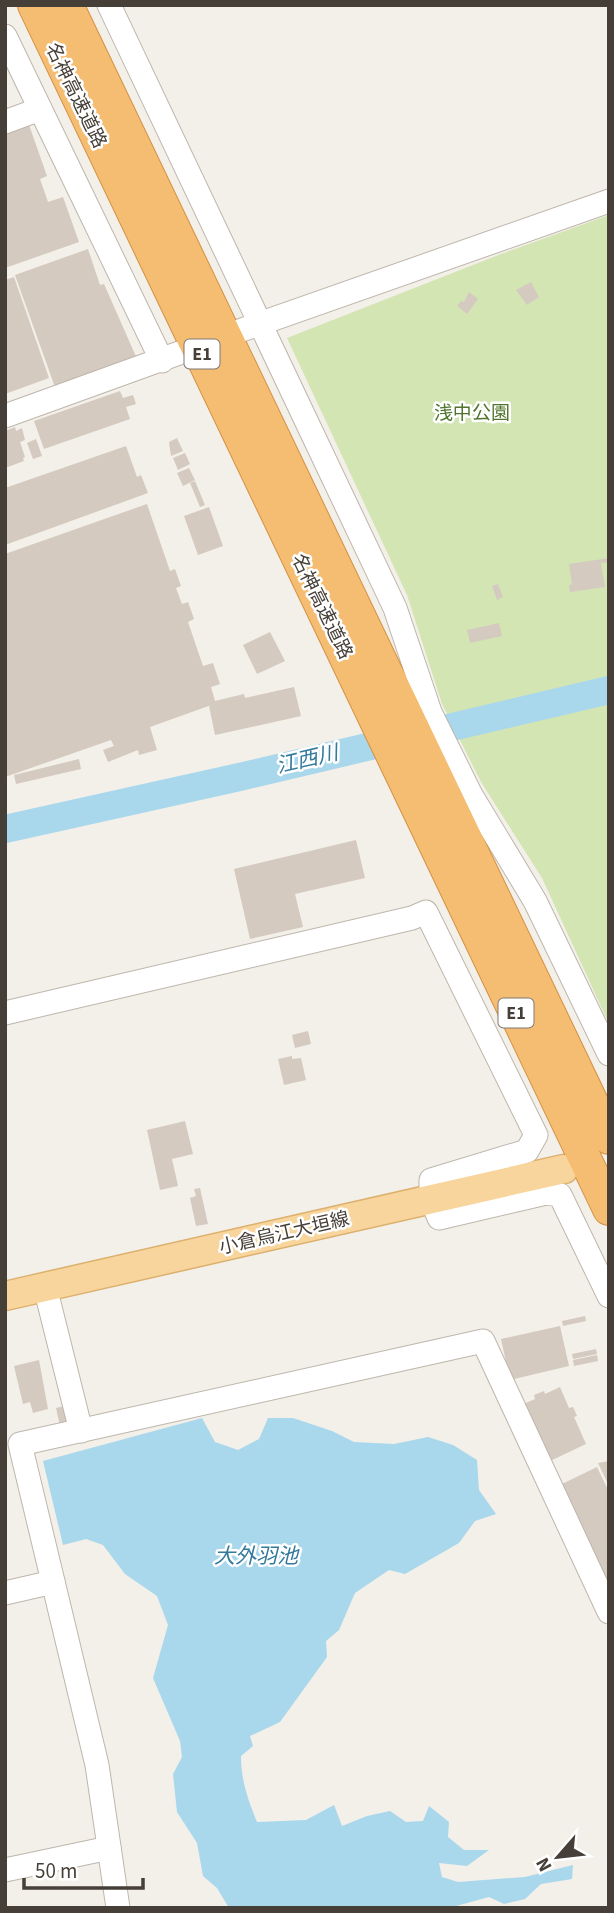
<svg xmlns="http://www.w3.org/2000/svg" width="614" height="1913" font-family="'Source Sans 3','Noto Sans JP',sans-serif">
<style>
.green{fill:#d4e5b4}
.water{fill:#a9d7ec}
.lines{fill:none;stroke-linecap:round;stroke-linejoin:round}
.river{stroke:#a9d7ec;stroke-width:28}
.building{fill:#d4cabf}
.minor-casing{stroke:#beb6ac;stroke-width:25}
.major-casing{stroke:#dcb06d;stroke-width:31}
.highway-casing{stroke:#d49042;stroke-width:34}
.minor{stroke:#fff;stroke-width:23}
.major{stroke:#f8d59d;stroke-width:28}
.highway{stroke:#f5bd72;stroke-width:32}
.labels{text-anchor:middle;stroke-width:5;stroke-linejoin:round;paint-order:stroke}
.shield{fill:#fff;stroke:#7e7974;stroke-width:2}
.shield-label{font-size:18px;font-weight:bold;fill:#463f38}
.street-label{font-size:19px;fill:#463f38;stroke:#fff}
.park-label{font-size:19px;fill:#50752e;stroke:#fff}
.water-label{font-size:21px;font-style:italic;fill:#337a9c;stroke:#fff}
</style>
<rect width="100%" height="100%" fill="#f3efe9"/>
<polygon class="green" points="609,215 609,1024 542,878 481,782 442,704 407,595 287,338 501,254"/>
<path class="water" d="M202,1418L215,1442L238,1450L259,1439L268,1418H293L332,1431L354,1442L394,1444L428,1437L453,1445L477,1460L479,1490L496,1514L475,1521L459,1543L405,1574L389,1570L355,1593L339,1630L326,1641L327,1657L280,1722L250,1736L253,1746L241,1756C241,1781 248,1800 257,1822L306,1820L334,1805L342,1826L367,1816L390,1811L406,1822L423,1821L429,1806L449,1822L448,1837L464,1850H489L467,1866L439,1863L442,1877L458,1882L525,1877L573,1865L572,1879L541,1884L525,1899L504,1904L489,1897L449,1908H229L217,1888L203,1876L197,1843L177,1812L173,1774L182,1757L180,1741L153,1678L168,1625L157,1596L125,1574L103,1545L86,1539L63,1545L43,1461Z"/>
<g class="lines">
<polyline class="river" points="5,829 235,778 609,690"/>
</g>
<g class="building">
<polygon points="29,125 47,176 40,179 48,202 63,197 79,242 5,268 5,133"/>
<polygon points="88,249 100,285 104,284 138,361 56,390 15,275"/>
<polygon points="14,277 49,378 5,394 5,280"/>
<polygon points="531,282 539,297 527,305 516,290"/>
<polygon points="469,292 478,299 467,314 457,306 461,301 464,302"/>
<polygon points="120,391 123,398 133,395 136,404 126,407 130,419 44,449 34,421"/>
<polygon points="15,427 16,431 22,428 25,440 20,442 25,457 23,458 24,461 5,468 5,431"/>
<polygon points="177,438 183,451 171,456 169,442"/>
<polygon points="36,439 42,456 33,459 27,443"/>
<polygon points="126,446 137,477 141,475 148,493 5,545 5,488"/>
<polygon points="185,453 190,464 178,470 173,458"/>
<polygon points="189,468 195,480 183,486 177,473"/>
<polygon points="195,481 205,505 200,507 190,483"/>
<polygon points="147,504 170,571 175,569 181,586 176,588 182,604 188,602 194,619 188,622 203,666 213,663 220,684 211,687 215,701 244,694 245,698 294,687 301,716 215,735 209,706 217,703 150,727 157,750 139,755 138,750 108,762 103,750 114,746 111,740 5,777 5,554"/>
<polygon points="209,507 223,546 198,555 184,516"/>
<polygon points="609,558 609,562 601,563 605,587 570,592 569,585 572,584 569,564"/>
<polygon points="498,584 503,597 497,600 492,586"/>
<polygon points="499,623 502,636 470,643 467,630"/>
<polygon points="270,632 285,661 257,674 243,645"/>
<polygon points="79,759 81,769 16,784 14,775"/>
<polygon points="356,840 365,878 295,894 303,927 250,939 234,869"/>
<polygon points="308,1031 311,1044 295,1048 292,1035"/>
<polygon points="292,1056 292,1059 301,1058 306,1080 284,1085 278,1059"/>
<polygon points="185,1121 193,1154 172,1159 178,1186 160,1190 147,1130"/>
<polygon points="200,1188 208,1224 196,1226 190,1198 196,1196 194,1189"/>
<polygon points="585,1316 586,1321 563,1326 562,1321"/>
<polygon points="560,1326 569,1366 510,1380 501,1339"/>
<polygon points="596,1349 597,1354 573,1359 572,1354"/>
<polygon points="597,1355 598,1361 574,1366 573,1360"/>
<polygon points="39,1360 48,1409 33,1413 30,1402 23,1404 14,1366"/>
<polygon points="560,1387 569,1408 573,1407 577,1416 574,1417 586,1444 548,1462 521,1405 535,1399 534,1395 544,1391 545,1394"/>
<polygon points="68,1405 73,1423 60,1426 56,1408"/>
<polygon points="609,1461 609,1486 598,1463"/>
<polygon points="597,1467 609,1492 609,1580 603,1583 558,1486"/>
</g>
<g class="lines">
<defs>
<g id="minor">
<polyline points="109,5 395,608 430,712 471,795 535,901 609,1054"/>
<polyline points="5,36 162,361"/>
<polyline points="5,122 40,109"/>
<polyline points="239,331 609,201"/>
<polyline points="5,416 182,352"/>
<polyline points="5,1013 412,918 426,912 536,1135 527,1151 431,1180 431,1198 439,1218 546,1193 560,1195 609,1296"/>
<polyline points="45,1287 81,1431"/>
<polyline points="5,1593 53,1582"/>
<polyline points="5,1870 109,1848"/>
<polyline points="118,1908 97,1765 20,1444 483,1341 609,1612"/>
</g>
<polyline id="major" points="5,1296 564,1169"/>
<g id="highway">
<polyline points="34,5 609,1209"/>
<polyline points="67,5 609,1138"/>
</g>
</defs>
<use href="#minor" class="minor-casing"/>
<use href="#major" class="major-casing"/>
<use href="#highway" class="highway-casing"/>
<use href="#minor" class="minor"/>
<use href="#major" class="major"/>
<use href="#highway" class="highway"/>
</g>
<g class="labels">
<g class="shield">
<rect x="184.5" y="339.5" width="35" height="29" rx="5"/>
<rect x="498.5" y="998.5" width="35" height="29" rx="5"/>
</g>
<g class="shield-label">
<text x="202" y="360">E1</text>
<text x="516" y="1019">E1</text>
</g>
<g class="street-label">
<text transform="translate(77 95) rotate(64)" y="7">名神高速道路</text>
<text transform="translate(323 606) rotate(64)" y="7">名神高速道路</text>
<text transform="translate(284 1232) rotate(-13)" y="7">小倉烏江大垣線</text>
</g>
<g class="park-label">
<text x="472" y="419">浅中公園</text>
</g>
<g class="water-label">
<text transform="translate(307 759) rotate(-13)" y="7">江西川</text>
<text x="256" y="1563">大外羽池</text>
</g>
</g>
<rect width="614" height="1913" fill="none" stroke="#463f38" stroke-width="14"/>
<g transform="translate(558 1857) rotate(242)" stroke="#ffffff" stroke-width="5" paint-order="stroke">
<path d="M0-5L12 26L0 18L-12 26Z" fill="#463f38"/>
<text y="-10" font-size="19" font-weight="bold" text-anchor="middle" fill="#463f38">N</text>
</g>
<path d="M24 1878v10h119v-10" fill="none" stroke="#463f38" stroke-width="3.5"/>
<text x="35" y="1878" font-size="21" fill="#463f38" stroke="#ffffff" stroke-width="5" paint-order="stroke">50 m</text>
</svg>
